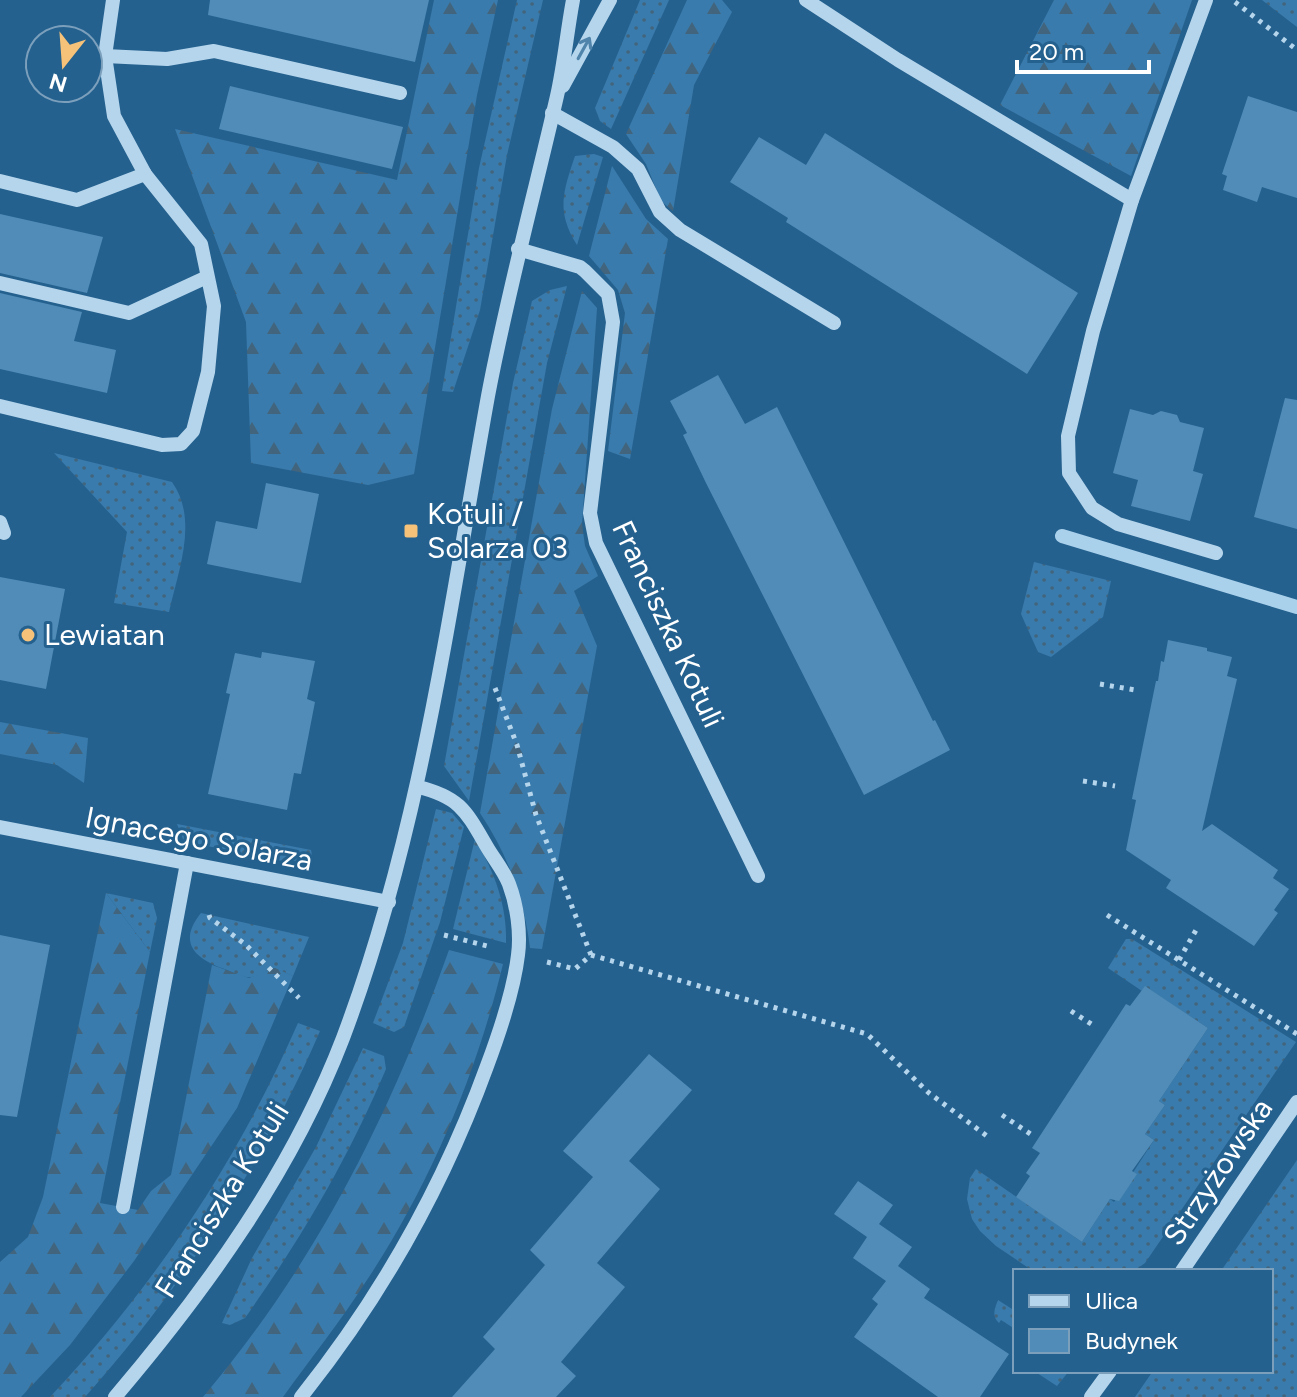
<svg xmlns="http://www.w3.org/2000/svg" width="1297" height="1397" font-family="Figtree,sans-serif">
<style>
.grass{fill:url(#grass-dots)}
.forest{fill:url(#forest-firs)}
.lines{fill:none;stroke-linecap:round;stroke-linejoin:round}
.stream{stroke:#aad1ec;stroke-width:14}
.building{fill:#518cb8}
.path{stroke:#b5d5ec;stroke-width:5;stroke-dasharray:4 6;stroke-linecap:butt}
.minor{stroke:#b5d5ec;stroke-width:14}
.oneway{stroke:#5084ab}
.poi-dot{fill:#f6c279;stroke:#25618f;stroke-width:3}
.labels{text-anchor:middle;stroke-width:6;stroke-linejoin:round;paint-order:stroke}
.poi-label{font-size:30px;fill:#fff;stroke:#25618f;text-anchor:start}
.street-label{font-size:30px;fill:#fff;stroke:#25618f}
</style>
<defs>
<pattern id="grass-dots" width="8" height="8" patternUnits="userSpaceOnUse" patternTransform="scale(2)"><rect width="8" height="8" fill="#397bac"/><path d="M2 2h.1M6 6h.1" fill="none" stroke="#42647c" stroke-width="1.8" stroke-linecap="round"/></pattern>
<pattern id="forest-firs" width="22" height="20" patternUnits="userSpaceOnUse" patternTransform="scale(2)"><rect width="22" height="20" fill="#397bac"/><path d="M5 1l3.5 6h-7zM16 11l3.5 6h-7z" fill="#42647c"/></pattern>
</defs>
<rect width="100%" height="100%" fill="#25618f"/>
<g class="grass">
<polygon points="517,0 543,0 507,155 480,310 453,392 442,391 479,168"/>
<polygon points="640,0 669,0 611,129 600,121 595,108"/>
<polygon points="1262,0 1297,0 1297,27"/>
<path d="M594,154L603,157L577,245C556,211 563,192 575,156Z"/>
<polygon points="567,286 547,363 469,801 444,766 513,383 532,301 550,290"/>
<path d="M54,453L172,482C199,520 178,571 169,612L114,603L127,532Z"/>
<polygon points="1034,562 1111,581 1103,617 1051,657 1038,652 1021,614"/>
<polygon points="436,809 452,813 464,827 440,922 404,1027 394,1032 373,1023 403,943"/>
<polygon points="177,824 311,850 313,861 282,861 192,843 183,839"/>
<path d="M475,839C494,871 507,905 506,943L453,929Z"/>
<polygon points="106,893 153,903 157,918 150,952"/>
<path d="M201,913L309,937L293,976L274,968C267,971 259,976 251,977C244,978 234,973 227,970C197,960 176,944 201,913Z"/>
<polygon points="1126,939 1132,939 1296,1042 1145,1263 1134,1271 1033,1271 996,1246 980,1231 972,1219 967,1199 970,1178 976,1169 1082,1242 1110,1199 1114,1202 1116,1199 1154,1140 1145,1134 1165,1105 1159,1101 1208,1028 1146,987 1142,991 1108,968"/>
<path d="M298,1023L320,1031C262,1165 182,1288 85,1397H50C154,1287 237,1162 298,1023Z"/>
<path d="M363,1048L384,1056L386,1069C347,1161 302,1237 245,1318L230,1325L222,1323L252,1258L316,1147Z"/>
<polygon points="1297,1160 1297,1397 1135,1397 1153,1371 1271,1371 1271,1271 1221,1271"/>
<path d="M998,1300L1015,1311V1329L1001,1320L999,1323C991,1316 995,1308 998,1300Z"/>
<polygon points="1034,1371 1069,1371 1057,1386"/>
</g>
<g class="forest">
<polygon points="434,0 498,0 477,95 414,474 368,485 251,463 246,322 175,129 397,180"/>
<polygon points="687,0 722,0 732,12 694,85 673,211 661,201 646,164 626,134"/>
<polygon points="1054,0 1192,0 1131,176 1000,105"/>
<polygon points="612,166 646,219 668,239 630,459 608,451 625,313 618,290 589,256"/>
<path d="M582,291L597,308L582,524L585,546L598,576L574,591L597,646L542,949L530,948C524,898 508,855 480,813L552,409Z"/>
<polygon points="0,722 88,738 84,783 57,765 0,754"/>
<polygon points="106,893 150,952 100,1203 138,1210 151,1191 171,1175 212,965 249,978 275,968 293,976 237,1108 134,1261 70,1345 21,1397 0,1397 0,1262 28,1237 43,1197"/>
<path d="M449,950L503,964C476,1076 429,1187 365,1283C340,1322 310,1359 283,1397H203C316,1264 391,1113 449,950Z"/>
</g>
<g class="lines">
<polyline class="stream" points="1062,536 1297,607"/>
</g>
<g class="building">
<polygon points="210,0 429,0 415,62 208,15"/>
<polygon points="230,86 403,127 392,169 219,129"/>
<polygon points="1248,96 1297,112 1297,198 1262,187 1257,202 1223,190 1227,176 1222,174"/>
<polygon points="825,133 1078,293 1027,374 786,222 788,218 730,182 759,137 806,165"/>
<polygon points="0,214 103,237 87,293 0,273"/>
<polygon points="0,293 82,312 74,341 116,350 107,393 0,369"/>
<polygon points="718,375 745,424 777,407 933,721 935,720 950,750 864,795 706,483 683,435 687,433 670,401"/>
<polygon points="1285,398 1297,400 1297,529 1254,517"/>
<polygon points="1130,409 1153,415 1161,411 1177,415 1180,422 1204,428 1193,471 1203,474 1190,521 1131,506 1138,480 1113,473"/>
<polygon points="266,483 319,494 301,583 207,564 216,521 257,529"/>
<polygon points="0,577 65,589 46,689 0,680"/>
<polygon points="1168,640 1207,648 1207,651 1232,657 1227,676 1237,679 1202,831 1212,824 1278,870 1273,878 1289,889 1274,910 1278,913 1254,946 1166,888 1171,880 1126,850 1136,800 1132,799 1156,681 1158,681 1161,661 1164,662"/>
<polygon points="262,652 315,661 307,699 315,702 301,774 294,773 287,810 208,794 230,694 226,693 235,653 261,658"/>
<polygon points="0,935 50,945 17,1117 0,1115"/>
<polygon points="1145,986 1208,1028 1159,1101 1165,1105 1145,1134 1154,1140 1132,1171 1137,1174 1119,1201 1110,1199 1082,1242 1016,1197 1030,1176 1026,1173 1040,1153 1032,1148 1126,1004 1130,1006"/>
<polygon points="649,1054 692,1090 629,1161 660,1189 597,1263 625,1287 561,1362 576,1376 556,1397 452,1397 495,1349 483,1337 545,1265 530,1250 593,1177 563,1151"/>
<polygon points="858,1181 893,1205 879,1224 912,1247 898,1266 930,1289 924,1298 1009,1354 980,1397 938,1397 854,1337 878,1304 872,1299 886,1281 853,1258 867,1237 834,1214"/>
</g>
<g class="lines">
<g class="path">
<polyline points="1235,2 1297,50"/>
<polyline points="1100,684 1135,690"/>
<polyline points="495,688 517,745 536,815 591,955"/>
<polyline points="1083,781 1115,786"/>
<polyline points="209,915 210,918 246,945 299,998"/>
<polyline points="1107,915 1297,1034"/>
<polyline points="444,935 491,947"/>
<polyline points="1179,960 1196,930"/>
<polyline points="547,962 575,969 591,955 867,1034 929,1093 987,1136"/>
<polyline points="1071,1011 1096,1027"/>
<polyline points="1002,1115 1035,1137"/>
</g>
<g class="minor">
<polyline points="806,0 898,60 1132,200"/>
<polyline points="1206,0 1132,200 1093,331 1068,436 1069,473 1092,508 1118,524 1216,553"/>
<polyline points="105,56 167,59 214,51 400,93"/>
<polyline points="563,86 610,0"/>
<polyline points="552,113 613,147 638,169 660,212 680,230 834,323"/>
<polyline points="0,181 77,200 145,174"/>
<polyline points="518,249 580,267 585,271 608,294 613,322 590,513 596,543 758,876"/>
<polyline points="0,283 129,313 207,277"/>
<polyline points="0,406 162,445 181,444 193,431 208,372 214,306 201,244 145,174 114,116 105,56 113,0"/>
<polyline points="0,522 4,533"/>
<polyline points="0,827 389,902"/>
<polyline points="123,1207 187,863"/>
<polyline points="1182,1271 1297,1102"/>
<path d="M115,1397C206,1290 292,1171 343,1038C421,831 449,612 488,396C507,295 534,196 557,96C564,65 567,32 573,0"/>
<path d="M301,1397C381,1297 443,1187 487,1066C499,1034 514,989 518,955C521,933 517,905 509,884C504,871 494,859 487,847C466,811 460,797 418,787"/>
<polyline points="1091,1397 1110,1371"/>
</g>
</g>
<defs><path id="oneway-shaft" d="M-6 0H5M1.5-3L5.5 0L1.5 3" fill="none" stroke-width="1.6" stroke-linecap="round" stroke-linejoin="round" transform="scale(2)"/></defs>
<use class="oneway" href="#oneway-shaft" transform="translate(584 48) rotate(-61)"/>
<g class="poi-dot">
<rect x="403" y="523" width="16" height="16" rx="4"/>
<circle cx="28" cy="635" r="8"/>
</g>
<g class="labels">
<g class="poi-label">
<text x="427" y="524">Kotuli /<tspan x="427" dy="34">Solarza 03</tspan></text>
<text x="44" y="645">Lewiatan</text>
</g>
<g class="street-label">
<text transform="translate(668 624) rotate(65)" y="10">Franciszka Kotuli</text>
<text transform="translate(199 839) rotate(11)" y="10">Ignacego Solarza</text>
<text transform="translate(1218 1172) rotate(-56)" y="10">Strzyżowska</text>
<text transform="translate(222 1200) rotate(-58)" y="10">Franciszka Kotuli</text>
</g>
</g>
<rect x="1013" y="1269" width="260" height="104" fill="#25618f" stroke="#7ca0bc" stroke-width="2"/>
<rect x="1029" y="1295" width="40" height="12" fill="#b5d5ec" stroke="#7ca0bc" stroke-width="2"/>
<text x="1085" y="1309" font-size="24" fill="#ffffff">Ulica</text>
<rect x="1029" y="1329" width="40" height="24" fill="#518cb8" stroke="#7ca0bc" stroke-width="2"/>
<text x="1085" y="1349" font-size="24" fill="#ffffff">Budynek</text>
<g transform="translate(64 64) rotate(197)"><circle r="38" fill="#25618f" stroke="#7ca0bc" stroke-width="2"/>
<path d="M0-6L14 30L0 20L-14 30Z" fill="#f6c279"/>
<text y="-12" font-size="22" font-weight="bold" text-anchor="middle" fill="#ffffff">N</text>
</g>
<path d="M1017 60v12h132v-12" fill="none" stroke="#ffffff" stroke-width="4"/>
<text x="1029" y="60" font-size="24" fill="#ffffff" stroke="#25618f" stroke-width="6" paint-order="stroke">20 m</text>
</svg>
